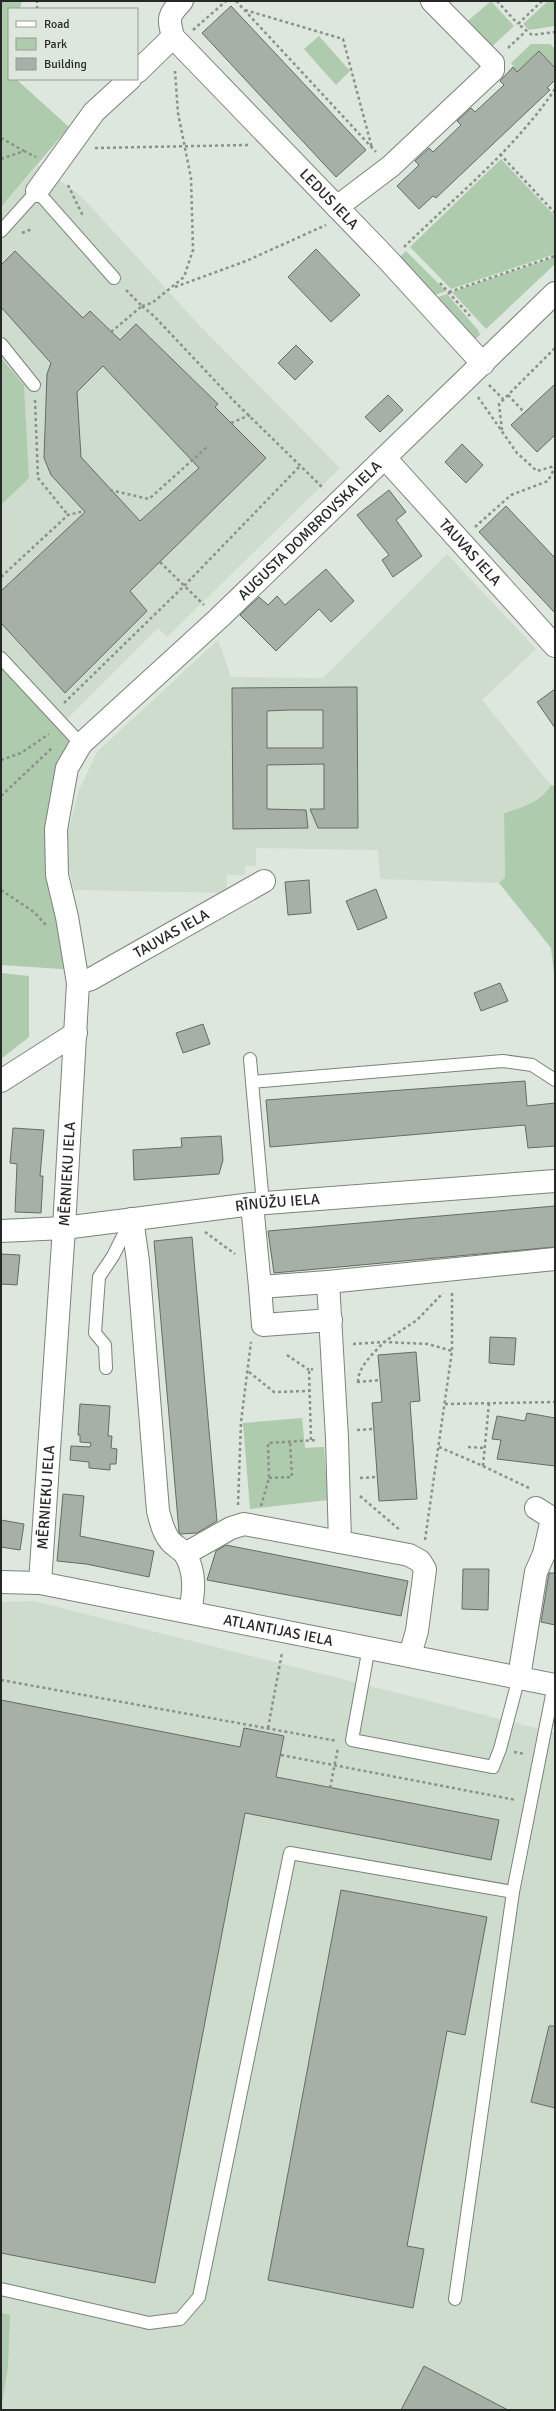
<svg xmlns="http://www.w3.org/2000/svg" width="556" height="2411" font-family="Signika,sans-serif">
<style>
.built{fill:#cddccc}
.green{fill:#afcbad}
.building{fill:#a7b0a7;stroke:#646c63;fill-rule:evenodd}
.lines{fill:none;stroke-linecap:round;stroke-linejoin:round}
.lane-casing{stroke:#7b837a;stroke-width:14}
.street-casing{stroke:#7b837a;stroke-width:24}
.secondary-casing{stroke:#7b837a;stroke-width:24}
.path{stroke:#8b918a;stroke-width:2.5;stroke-dasharray:3 3;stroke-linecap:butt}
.lane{stroke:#fff;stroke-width:12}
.street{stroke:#fff;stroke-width:22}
.secondary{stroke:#fff;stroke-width:22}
.labels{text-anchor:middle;stroke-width:3.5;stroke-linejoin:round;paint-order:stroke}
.street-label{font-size:15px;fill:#252824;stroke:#dee7dd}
</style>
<rect width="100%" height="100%" fill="#dee7dd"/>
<g class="built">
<polygon points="38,165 81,196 200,326 340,468 167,637 158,628 62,724 1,655 1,505 29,478 24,385 1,358 1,207"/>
<polygon points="447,554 536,649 482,700 551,785 546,793 531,805 504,813 505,877 499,883 380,879 378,850 256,848 256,866 245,866 245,875 227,875 227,893 74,890 64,846 79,790 97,752 218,640 231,677 323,678"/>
<polygon points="34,1601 555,1733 555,2410 1,2410 1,1602"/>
</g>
<g class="green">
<polygon points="1,1 22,1 20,9 9,9 9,79 16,79 69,127 1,207"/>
<polygon points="491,1 514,26 487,51 463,25"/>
<polygon points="548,1 555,1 555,26 529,30 523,24"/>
<polygon points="319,36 350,71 336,85 304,49"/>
<polygon points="531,44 550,44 555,49 555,68 539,51 517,72 511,63"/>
<polygon points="501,159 555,216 555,254 451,289 410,247"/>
<polygon points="406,251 446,291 432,296 398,259"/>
<polygon points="555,257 555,264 486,329 452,292"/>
<polygon points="447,294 478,330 480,335 474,340 435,298"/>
<polygon points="1,358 24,385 29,478 1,505"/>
<polygon points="1,669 62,724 81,744 56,829 76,970 1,965"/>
<path d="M551,785L555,786V982L551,948L499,883L505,877L504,813C523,807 540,803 551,785Z"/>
<polygon points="1,973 29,976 29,1037 1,1059"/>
<polygon points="302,1418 305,1448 324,1447 328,1500 250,1509 243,1423"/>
<polygon points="1,2313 10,2315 8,2367 1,2409"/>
</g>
<g class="building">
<polygon points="231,6 366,150 336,177 202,33"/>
<polygon points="539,51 555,68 555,80 547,88 550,90 436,198 433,196 419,209 397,186 419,165 415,161 429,148 433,152 461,125 457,121 471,108 475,112 504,85 500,81 513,67 517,72"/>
<polygon points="316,249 360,295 331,322 288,277"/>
<path d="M15,251L83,318L90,311L120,340L136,324L218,404L215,407L266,458L130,591L147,611L65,693L1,623V591L85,512L51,475L44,458L47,374L51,363L1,307V265ZM103,366L199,468L140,521L81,457L77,392Z"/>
<polygon points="296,345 313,362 295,380 278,363"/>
<polygon points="555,384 555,435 537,452 511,425"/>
<polygon points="388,395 403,410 380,432 365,417"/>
<polygon points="462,444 483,465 466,483 445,462"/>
<polygon points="389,490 406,512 396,520 422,556 393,577 382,560 389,555 357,515"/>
<polygon points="506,506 555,558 555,613 479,532"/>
<polygon points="326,569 354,601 331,622 319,609 276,651 240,615 259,597 268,605 277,596 285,605"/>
<path d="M357,687L358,828H318L310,809H324V764L267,765V809L306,810L308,828L233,829L232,688ZM288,710H323V748H267V711Z"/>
<polygon points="555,689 555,728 537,702"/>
<polygon points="309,880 311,913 288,915 285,882"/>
<polygon points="376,889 387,918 358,930 346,901"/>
<polygon points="500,983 508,1001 481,1011 474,993"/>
<polygon points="203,1024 210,1044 183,1053 176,1033"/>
<polygon points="525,1081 527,1106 555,1103 555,1146 528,1148 525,1125 270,1147 266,1100"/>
<polygon points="13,1128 44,1130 40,1176 43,1176 41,1213 15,1212 17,1164 10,1163"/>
<polygon points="221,1136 223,1160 219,1174 134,1180 133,1150 182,1147 181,1138"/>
<polygon points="555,1206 555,1247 274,1273 268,1231"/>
<polygon points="192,1237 217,1521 197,1533 181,1534 179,1532 154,1241"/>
<polygon points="1,1254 20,1255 17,1285 1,1284"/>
<polygon points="490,1337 516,1338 514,1365 489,1363"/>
<polygon points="416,1352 420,1401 410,1402 417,1499 379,1501 372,1403 382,1402 378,1355"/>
<polygon points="80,1404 110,1406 108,1436 112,1436 111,1448 117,1449 116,1464 110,1464 110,1470 89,1468 89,1462 70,1460 71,1446 90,1447 91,1443 80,1442 80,1435 78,1435"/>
<polygon points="527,1413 555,1418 555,1466 497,1459 501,1440 492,1439 497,1416 525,1421"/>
<polygon points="63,1494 84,1496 80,1536 154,1551 149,1577 86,1564 57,1561"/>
<polygon points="1,1520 24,1524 20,1550 1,1547"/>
<polygon points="226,1545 408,1581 401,1616 207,1580 216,1551"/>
<polygon points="463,1569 489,1569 488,1610 462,1609"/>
<polygon points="549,1573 555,1573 555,1625 541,1622"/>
<polygon points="1,1700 240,1747 244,1728 284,1736 276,1777 499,1820 491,1860 245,1813 155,2283 1,2253"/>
<polygon points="341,1890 487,1917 465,2035 447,2031 407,2246 424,2249 413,2308 268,2280"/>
<polygon points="549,2026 555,2026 555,2108 531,2102"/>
<polygon points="424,2366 508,2410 401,2410"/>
</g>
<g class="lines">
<defs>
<g id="lane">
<polyline points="1,231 37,191 114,278"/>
<polyline points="1,344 34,385"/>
<polyline points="1,658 81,744"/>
<polyline points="250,1059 252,1082"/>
<polyline points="263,1204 252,1082 503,1061 532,1065 555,1080"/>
<polyline points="106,1368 105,1345 95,1333 99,1277 113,1256 130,1222"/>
<polyline points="369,1647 352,1740 493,1767 500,1749 519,1677"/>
<polyline points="1,2289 149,2323 180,2319 199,2297 290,1853 513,1892"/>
<polyline points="455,2299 513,1892 554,1685"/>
</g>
<g id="street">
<path id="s1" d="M173,37L389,261L483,364"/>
<path d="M137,72L173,37C168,17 168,16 182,1"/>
<polyline points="37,191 94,112 130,79"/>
<polyline points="337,207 391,166 493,70 493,63 432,1"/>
<path id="s2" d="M385,458L555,646"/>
<path id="s3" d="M78,983L91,979L264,881"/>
<polyline points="1,1081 76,1033"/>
<polyline points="252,1204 260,1287 328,1282 337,1438 340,1542"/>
<path d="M132,1219L138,1261L158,1511C161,1522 163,1533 171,1542C175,1546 182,1550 185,1554C196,1572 194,1592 190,1612"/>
<path id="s4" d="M1,1231L64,1228L252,1204L555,1181"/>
<polyline points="328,1282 555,1259"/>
<polyline points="260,1287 263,1325 331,1320"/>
<polyline points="536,1508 555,1520"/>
<polyline points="185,1554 231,1528 244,1524 409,1555 420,1561 425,1569 417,1631 410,1655"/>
<path id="s5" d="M40,1583L64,1228L78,983L67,917L57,875L56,829L67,768L81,744L219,618L555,293"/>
<polyline points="519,1677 536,1572 544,1554 552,1519"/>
</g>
<g id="secondary">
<path id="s6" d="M1,1582L40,1583L555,1685"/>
</g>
</defs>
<use href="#lane" class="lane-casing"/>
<use href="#street" class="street-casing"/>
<use href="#secondary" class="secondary-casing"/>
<g class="path">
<polyline points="236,1 376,152"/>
<polyline points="497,1 518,24"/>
<polyline points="542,1 518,24 532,35 555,32"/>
<polyline points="37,9 37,1"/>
<polyline points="245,10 343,39 372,148"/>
<polyline points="193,30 226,1"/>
<polyline points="508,48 525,32"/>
<polyline points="1,138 24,151"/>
<polyline points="95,148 248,145"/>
<polyline points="500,154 555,213"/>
<polyline points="1,159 24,151 36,157"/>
<polyline points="68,185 83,216"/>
<polyline points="22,233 32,229"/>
<path d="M404,247C455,197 515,149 555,89"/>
<polyline points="440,283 470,316"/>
<polyline points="175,287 246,261 326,225"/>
<polyline points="449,292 555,256"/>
<polyline points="142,306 152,303 184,277 193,250 191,178 178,113 175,71"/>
<polyline points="142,306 154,316 234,401 324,489"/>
<polyline points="111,332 142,306 125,289"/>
<polyline points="489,385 503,399"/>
<polyline points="508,395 524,412"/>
<polyline points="478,397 517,453 537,471 555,466"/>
<polyline points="35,400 38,478 68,515"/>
<polyline points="231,423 250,415"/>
<polyline points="502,430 499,404 555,348"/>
<polyline points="110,490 149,499 207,447"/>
<polyline points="475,527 511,495 548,481 555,467"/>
<polyline points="160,562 204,605"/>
<polyline points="1,577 68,515 84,511"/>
<polyline points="64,703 184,586 300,466"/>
<polyline points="1,760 21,753 49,734"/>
<polyline points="1,796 53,747"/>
<polyline points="1,890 34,912 46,925"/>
<polyline points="205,1232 235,1254"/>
<polyline points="353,1344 384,1342 417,1320 443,1293"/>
<polyline points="287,1355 309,1370"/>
<polyline points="249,1372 274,1392 309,1391"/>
<polyline points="357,1382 380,1380"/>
<path d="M358,1382C358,1366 374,1353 384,1342L428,1344L452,1351"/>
<polyline points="445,1404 555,1402"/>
<polyline points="357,1430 374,1429"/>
<polyline points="311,1440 309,1370 313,1369"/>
<polyline points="439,1447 483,1466 489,1403"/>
<polyline points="468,1447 484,1448"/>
<polyline points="483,1466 529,1488"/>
<polyline points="269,1478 292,1477 290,1442"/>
<polyline points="360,1478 377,1477"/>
<polyline points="360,1496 401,1531"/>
<polyline points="238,1505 241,1422 251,1342"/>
<polyline points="261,1506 269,1478 268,1443 317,1440"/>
<polyline points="425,1540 452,1351 452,1291"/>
<polyline points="1,1680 337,1741"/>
<polyline points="268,1728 282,1653"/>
<polyline points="514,1752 525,1754"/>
<polyline points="281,1755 516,1800"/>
<polyline points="330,1788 338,1748"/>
</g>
<use href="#lane" class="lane"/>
<use href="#street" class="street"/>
<use href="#secondary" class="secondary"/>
</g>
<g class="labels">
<g class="street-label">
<text dy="5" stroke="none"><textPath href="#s1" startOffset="225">LEDUS IELA</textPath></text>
<text dy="5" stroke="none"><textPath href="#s5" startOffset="1160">AUGUSTA DOMBROVSKA IELA</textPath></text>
<text dy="5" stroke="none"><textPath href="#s2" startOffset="127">TAUVAS IELA</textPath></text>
<text dy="5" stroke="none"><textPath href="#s3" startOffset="106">TAUVAS IELA</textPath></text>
<text dy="5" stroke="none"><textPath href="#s5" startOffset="410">MĒRNIEKU IELA</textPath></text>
<text dy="5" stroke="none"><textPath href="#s4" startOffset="278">RĪNŪŽU IELA</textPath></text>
<text dy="5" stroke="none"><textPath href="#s5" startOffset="86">MĒRNIEKU IELA</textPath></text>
<text dy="5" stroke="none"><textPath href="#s6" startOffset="282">ATLANTIJAS IELA</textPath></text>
</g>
</g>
<rect width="556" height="2411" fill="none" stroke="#252824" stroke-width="4"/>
<rect x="8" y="8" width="130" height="72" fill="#dee7dd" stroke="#949b93"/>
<rect x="16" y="21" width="20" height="6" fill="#ffffff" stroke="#949b93"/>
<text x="44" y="28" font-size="12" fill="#252824">Road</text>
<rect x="16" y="38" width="20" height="12" fill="#afcbad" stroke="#949b93"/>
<text x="44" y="48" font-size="12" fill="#252824">Park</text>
<rect x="16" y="58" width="20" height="12" fill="#a7b0a7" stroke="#949b93"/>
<text x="44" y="68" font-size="12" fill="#252824">Building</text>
</svg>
